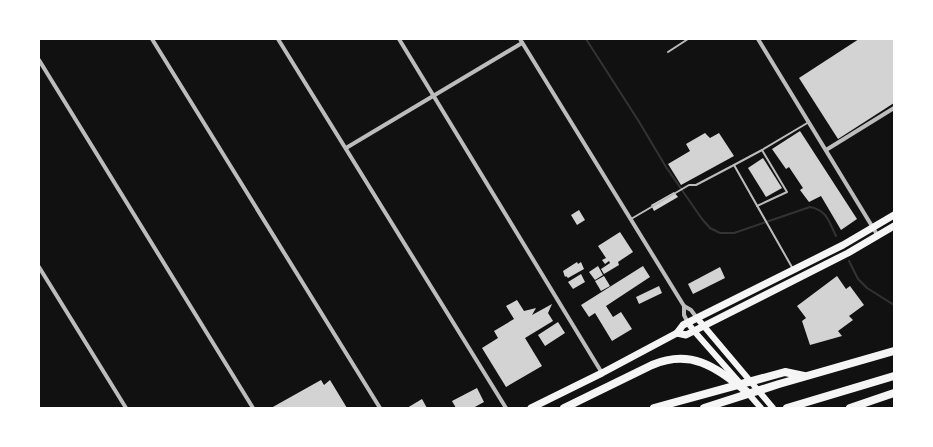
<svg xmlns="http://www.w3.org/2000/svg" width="933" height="447" font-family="Cabin,sans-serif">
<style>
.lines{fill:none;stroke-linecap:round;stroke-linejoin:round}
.stream{stroke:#333;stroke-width:2}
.building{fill:#d3d3d3}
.service{stroke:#bcbcbc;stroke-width:2}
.minor{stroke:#bcbcbc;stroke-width:4}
.secondary{stroke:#f5f5f5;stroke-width:6}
.trunk{stroke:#f5f5f5;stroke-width:7}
.motorway{stroke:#f5f5f5;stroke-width:8}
</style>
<rect width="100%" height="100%" fill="#111"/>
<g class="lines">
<g class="stream">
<path d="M586,39L638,120L666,167L702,219L710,228L720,233H734L810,207C827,210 829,222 836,236"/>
<polyline points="849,261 858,279 867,288 894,305"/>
</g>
</g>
<g class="building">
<polygon points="859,39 894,39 894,103 838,139 799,78"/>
<polygon points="800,131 857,219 841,230 821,196 809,202 800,190 803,188 789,167 786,169 772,149"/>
<polygon points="705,133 710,138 719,133 734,156 681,185 668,164 690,151 686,144"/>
<polygon points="763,158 782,188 766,197 748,168"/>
<polygon points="674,192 678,197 654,211 651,205"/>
<polygon points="579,210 585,220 577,225 571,215"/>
<polygon points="620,232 633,252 618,262 619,265 604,274 601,269 610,263 609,261 605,264 602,260 606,258 598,246"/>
<polygon points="577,262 578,264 581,262 584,269 568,278 566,276 565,277 563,271"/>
<polygon points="598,266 603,275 595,280 589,272"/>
<polygon points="643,266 650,277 606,306 613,317 621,312 632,329 612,341 595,313 589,317 581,305"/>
<polygon points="720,267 725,278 693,294 688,284"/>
<polygon points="581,274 585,282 573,289 568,282"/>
<polygon points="604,276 610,286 601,291 595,281"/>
<polygon points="837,276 846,289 850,286 864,305 849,316 853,320 838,331 842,336 810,345 802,321 806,318 797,306"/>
<polygon points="659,286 662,293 639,304 636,297"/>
<polygon points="517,300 524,311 536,308 532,315 552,304 548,313 553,321 525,338 542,366 506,387 482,348 498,338 494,331 514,319 506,306"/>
<polygon points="558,322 565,333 545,346 538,335"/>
<polygon points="321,380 324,385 330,380 347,408 271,408"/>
<polygon points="477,388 484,402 473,408 456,408 452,401"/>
<polygon points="422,399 427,408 407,408"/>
</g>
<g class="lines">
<g class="service">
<polyline points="668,52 688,39"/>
<polyline points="757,206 787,192 762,150"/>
<polyline points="631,219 689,185 696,185 734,165"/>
<polyline points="793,269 734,165 762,150 809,122"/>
</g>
<g class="minor">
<polyline points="152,39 380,408"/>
<polyline points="278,39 506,408"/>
<polyline points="399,39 602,373"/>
<polyline points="520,39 684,306 691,310 697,318"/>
<polyline points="758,39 878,236"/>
<polyline points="39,60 253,408"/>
<polyline points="346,148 522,43"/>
<polyline points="826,150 894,108"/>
<polyline points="39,267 126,408"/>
<polyline points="684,306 684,315 688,323"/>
</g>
<g class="secondary">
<polyline points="697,318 773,408"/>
<polyline points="688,323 694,331 739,382"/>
<polyline points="746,391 761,408"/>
</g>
<g class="trunk">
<polyline points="677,333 686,335 848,253 894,226"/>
<polyline points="531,408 602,373 677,333 683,325 843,245 894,215"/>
</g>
<g class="motorway">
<path d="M564,408L652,365C692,348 716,368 746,391"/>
<polyline points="654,408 785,372 804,376"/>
<polyline points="704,408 779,384 894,351"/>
<polyline points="787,408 894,376"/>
<polyline points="850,408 894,393"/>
</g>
</g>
<rect width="933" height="447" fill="none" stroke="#ffffff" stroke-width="80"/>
</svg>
